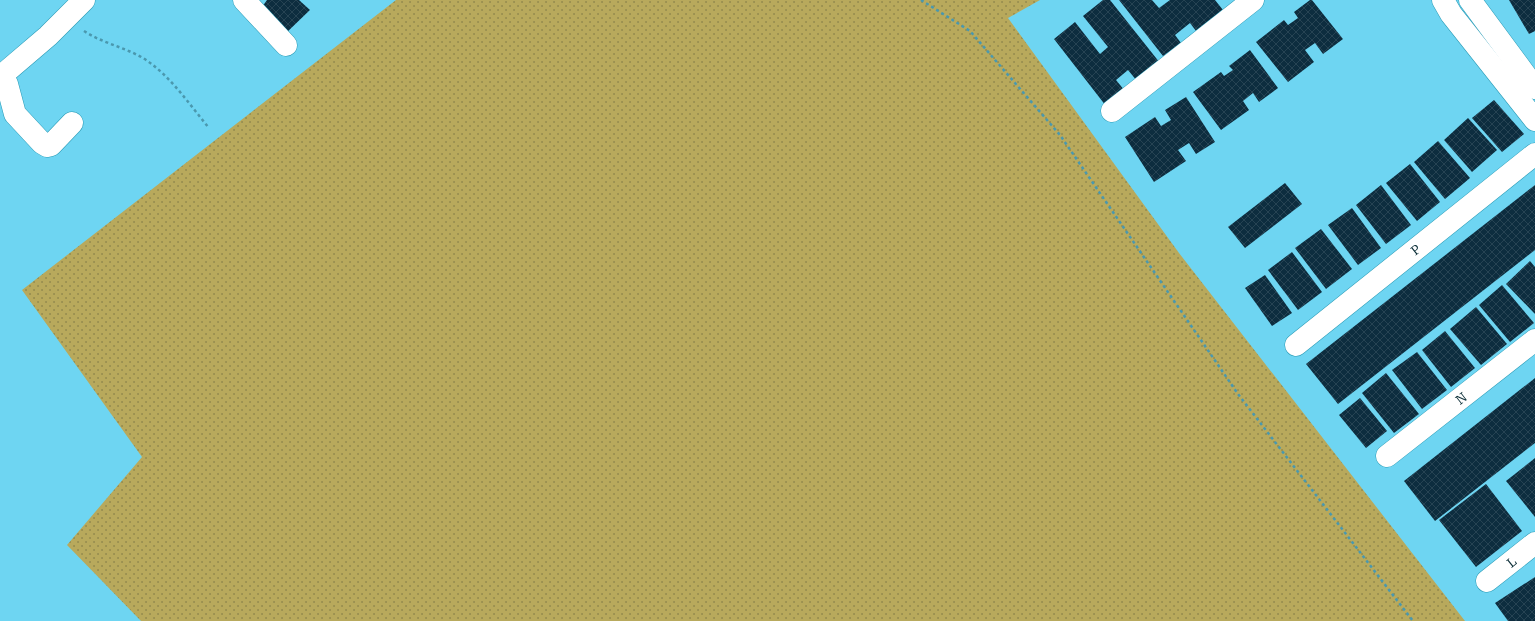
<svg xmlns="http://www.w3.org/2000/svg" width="1535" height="621" font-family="'Roboto Serif',serif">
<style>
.grass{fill:url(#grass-dots)}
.building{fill:url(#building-cross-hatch)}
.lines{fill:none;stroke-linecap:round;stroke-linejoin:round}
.minor-casing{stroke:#2a9bb6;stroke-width:23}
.major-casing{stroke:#2a9bb6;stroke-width:23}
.path{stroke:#4a98ae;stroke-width:2.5;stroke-dasharray:3 3;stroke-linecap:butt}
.minor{stroke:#fff;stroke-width:22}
.major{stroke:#fff;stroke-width:22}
.labels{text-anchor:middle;stroke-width:4;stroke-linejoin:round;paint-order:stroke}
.street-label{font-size:13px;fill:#082b34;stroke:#6ed5f2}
</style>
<defs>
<pattern id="grass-dots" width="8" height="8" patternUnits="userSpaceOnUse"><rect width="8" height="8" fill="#b8a95c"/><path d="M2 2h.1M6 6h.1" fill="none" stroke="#948a4d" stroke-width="1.8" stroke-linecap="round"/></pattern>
<pattern id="building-cross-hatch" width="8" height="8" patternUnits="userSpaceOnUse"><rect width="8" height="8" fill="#0d2d3f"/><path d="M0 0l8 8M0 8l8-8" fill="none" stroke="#264353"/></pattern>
</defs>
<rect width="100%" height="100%" fill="#6ed5f2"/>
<polygon class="grass" points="396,0 1040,0 1008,18 1179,253 1465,621 141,621 67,545 142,457 22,290"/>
<g class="building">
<polygon points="267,0 299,0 310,10 284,35 260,10"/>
<polygon points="1103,0 1110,0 1160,63 1137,81 1128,70 1116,80 1125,91 1106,106 1054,39 1075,22 1100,54 1108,47 1083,16"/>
<polygon points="1119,0 1152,0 1159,8 1170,0 1215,0 1223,10 1196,31 1190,23 1175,35 1181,43 1163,56"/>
<polygon points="1310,0 1312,0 1343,39 1323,54 1315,43 1305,50 1314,62 1288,82 1256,42 1284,20 1288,25 1298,18 1294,12"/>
<polygon points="1509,0 1535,0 1535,31 1529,34"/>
<polygon points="1250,50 1278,88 1259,102 1253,93 1243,101 1249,110 1221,130 1193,92 1221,72 1224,76 1233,70 1229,66"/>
<polygon points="1186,97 1215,142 1196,154 1189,143 1178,150 1186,161 1154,182 1125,137 1155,117 1161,126 1171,120 1165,110"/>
<polygon points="1494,100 1524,134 1502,152 1472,118"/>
<polygon points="1468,118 1497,150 1472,172 1444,140"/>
<polygon points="1438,141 1470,178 1445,199 1414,162"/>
<polygon points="1410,164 1440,202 1417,221 1386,183"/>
<polygon points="1285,183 1302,204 1245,248 1228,227"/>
<polygon points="1381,185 1411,225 1386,244 1356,205"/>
<polygon points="1535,185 1535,250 1338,404 1306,364"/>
<polygon points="1352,208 1381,248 1358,265 1328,225"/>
<polygon points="1321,229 1352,269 1326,289 1295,248"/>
<polygon points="1292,252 1322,292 1298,310 1268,270"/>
<polygon points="1530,261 1535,267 1535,314 1506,284"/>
<polygon points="1265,275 1292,313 1272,326 1245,288"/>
<polygon points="1502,285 1534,323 1510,342 1479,305"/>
<polygon points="1476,307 1507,344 1481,365 1450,329"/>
<polygon points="1445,331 1475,368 1451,387 1422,350"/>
<polygon points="1417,352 1447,390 1422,409 1392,370"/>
<polygon points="1386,373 1419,414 1394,433 1362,393"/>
<polygon points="1535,378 1535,443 1435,521 1404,481"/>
<polygon points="1360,398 1387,431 1366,448 1339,415"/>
<polygon points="1535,458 1535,517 1506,481"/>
<polygon points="1486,484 1522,531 1476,567 1439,520"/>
<polygon points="1535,577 1535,621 1508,621 1495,603"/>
</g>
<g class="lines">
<defs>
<g id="minor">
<polyline points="244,0 286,45"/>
<polyline points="1443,0 1451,14 1535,120"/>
<polyline points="1470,0 1535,88"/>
<polyline points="2,75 7,84 15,114 42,143 47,146 51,145 72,123"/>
<polyline points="1112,111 1253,0"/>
<path id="s1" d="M1296,345L1535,154"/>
<path id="s2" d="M1387,456L1535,340"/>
<path id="s3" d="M1487,581L1535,543"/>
</g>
<polyline id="major" points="0,77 48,36 84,0"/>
</defs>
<use href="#minor" class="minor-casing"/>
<use href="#major" class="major-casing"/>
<g class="path">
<polyline points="921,0 970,31 1060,135 1238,394 1413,621"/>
<path d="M84,31C102,43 124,47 143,58C170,75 189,104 209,128"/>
</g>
<use href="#minor" class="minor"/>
<use href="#major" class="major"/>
</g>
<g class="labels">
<g class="street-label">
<text dy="5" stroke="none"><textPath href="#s1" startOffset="153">P</textPath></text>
<text dy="5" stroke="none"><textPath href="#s2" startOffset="94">N</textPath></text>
<text dy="5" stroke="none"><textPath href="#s3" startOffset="31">L</textPath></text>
</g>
</g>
</svg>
